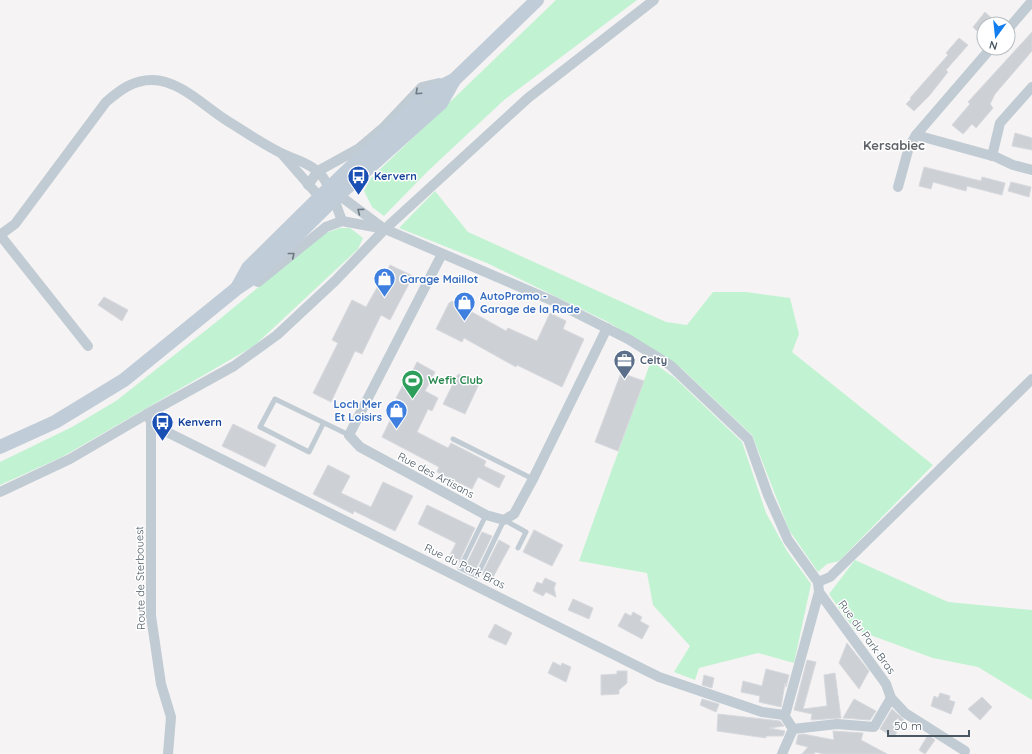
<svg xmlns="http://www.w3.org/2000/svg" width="1032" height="754" font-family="Quicksand,sans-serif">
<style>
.green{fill:#c1f3d2}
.building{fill:#cdd0d5;stroke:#d7d9de}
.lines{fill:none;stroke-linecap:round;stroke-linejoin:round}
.service{stroke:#c0cbd3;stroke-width:5}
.minor{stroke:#c0cbd3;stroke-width:10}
.secondary{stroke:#c0ccd7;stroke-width:14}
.oneway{stroke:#6d7a84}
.labels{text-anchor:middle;stroke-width:3;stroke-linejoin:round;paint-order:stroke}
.transit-label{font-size:11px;font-weight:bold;fill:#164399;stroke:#fff;text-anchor:start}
.shop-label{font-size:11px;font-weight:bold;fill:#366cbe;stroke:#fff;text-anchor:start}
.service-label{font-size:11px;font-weight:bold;fill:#4e5e75;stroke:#fff;text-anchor:start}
.leisure-label{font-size:11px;font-weight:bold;fill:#27864d;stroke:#fff;text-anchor:start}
.street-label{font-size:11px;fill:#495762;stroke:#fff}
.quarter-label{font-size:13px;font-weight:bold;fill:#5f6368;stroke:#fff}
</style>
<rect width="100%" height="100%" fill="#f5f3f3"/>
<g class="green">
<polygon points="556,0 637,0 504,100 428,171 384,216 372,207 364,191 371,178"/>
<polygon points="435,191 468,232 666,322 687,325 713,292 746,292 790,298 799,334 792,352 933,465 839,561 827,564 818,572 789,530 752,435 681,368 608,322 487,263 399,228"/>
<polygon points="340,228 350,228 363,238 358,249 254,346 62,457 0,485 0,462 72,427 116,401 215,323 323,234"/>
<polygon points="651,361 675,378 742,442 766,513 787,551 811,584 794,663 758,653 699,668 695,680 674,672 690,646 653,605 647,573 579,561"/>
<polygon points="855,560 948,602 1032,610 1032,700 978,667 933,658 854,629 829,594"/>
</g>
<g class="building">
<polygon points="985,12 998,24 984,24 984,30 980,34 973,27"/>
<polygon points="1032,32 1032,51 995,94 990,104 993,108 982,121 976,128 972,124 963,134 952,125 970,104 968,102"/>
<polygon points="959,38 968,45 946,70 948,72 929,96 914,111 906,104 911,99 910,98 948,55 946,53"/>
<polygon points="1015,133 1032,138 1032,150 1012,146"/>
<polygon points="924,167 981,181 982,177 1005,183 1002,195 967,186 966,191 933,182 931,189 919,186"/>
<polygon points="1011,182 1031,187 1029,197 1008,191"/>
<polygon points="390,265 413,276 390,320 381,315 362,354 355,351 331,402 313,393 338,343 332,340 352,300 366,307"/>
<polygon points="104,297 128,310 122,321 98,305"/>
<polygon points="452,301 506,331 508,328 537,341 550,313 566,321 563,329 584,339 562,387 517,365 516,367 464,338 462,342 436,329 449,303"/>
<polygon points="417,362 435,372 425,391 438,398 432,411 428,409 417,432 448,448 451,443 486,461 484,466 505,476 499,488 478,477 472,489 437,472 439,467 382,437 400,400 396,398 403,385 405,386"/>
<polygon points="621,373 644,381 618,451 595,442"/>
<polygon points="458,374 479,384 465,414 443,404"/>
<polygon points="233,424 276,445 265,467 222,446"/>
<polygon points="328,465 350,476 341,493 371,507 383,482 413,496 395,531 354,511 353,514 313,494"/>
<polygon points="427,505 475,528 459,562 449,557 456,543 418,524"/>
<polygon points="534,530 563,545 552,566 523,552"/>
<polygon points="482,532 492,536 475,571 466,565"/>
<polygon points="499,540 510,546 492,579 482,574"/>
<polygon points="545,578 556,583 554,588 556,597 546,592 543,596 533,591 537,582 542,584"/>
<polygon points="573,599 593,608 589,619 568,610"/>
<polygon points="633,612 642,617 640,621 649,626 642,639 618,626 625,613 631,616"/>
<polygon points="495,624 512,633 506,645 488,637"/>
<polygon points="847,643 869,671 859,689 839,663"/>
<polygon points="807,660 816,662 803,709 827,706 824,675 835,673 841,718 811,720 812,714 794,710"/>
<polygon points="553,662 561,666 562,663 571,667 566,682 548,673"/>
<polygon points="766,669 789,675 786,687 785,683 781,707 759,702 760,696 741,692 743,681 762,686"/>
<polygon points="617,671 627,671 627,683 619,690 619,694 601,695 601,675 617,674"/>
<polygon points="704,675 714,678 712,688 702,685"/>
<polygon points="940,693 950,696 949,700 955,702 951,714 931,706 934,696 938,698"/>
<polygon points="982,697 992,707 980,720 968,709"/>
<polygon points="702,699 719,704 716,712 700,705"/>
<polygon points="854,699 876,711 870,720 843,718"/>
<polygon points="892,709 904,720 894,737 880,729"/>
<polygon points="718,714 780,721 784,726 769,728 785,731 783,736 766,736 766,738 717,731"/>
<polygon points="833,731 863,733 861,740 887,754 824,754 815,752 814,754 802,754 808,747 796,744 798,735 803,734 834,740"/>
<polygon points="928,735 935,740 925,754 919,750"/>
</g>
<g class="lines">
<g class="service">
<polyline points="323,424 309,452 260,427 275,399 349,435"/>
<polyline points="453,439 533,479"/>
<polyline points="486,515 460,568 477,576 504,520 526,532 518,548"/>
</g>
<g class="minor">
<polyline points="1008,29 1032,1"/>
<polyline points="916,135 996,157 1013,165 1032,170"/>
<polyline points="389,140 447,87"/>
<polyline points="282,154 316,193 330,195 334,199 342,221"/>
<polyline points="992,156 1000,123 1032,87"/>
<polyline points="308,185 318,171 358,149 384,127 422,87 439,83"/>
<polyline points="898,187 909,147 916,135 991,48"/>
<polyline points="334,199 343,198 383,228"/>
<path d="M0,235L15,224L106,102C120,90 133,80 152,80C179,80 204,106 226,120C244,131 262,144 281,153C293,159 305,161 316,170C323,175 329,186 330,193"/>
<polyline points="0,235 88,346"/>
<polyline points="442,254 349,435 360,447 486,515 504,520 514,514 533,479 607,328"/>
<polyline points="258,282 326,227 342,221 385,229 553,301 628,339 670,365 748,439 768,495 788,540 818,582 830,577 1032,379"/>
<polyline points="147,414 151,422 169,433 659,677 762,712 784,715 786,712 819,592 818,582"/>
<polyline points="151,422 151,616 161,684 171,717 168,754"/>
<polyline points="0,492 70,459 147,414 234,366 277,335 335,281 385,229 528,98 654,0"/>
<polyline points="819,592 886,684 891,698 905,713 965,751"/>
<polyline points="793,729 837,724 874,727 891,698"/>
<polyline points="782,754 793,729 784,715"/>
</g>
<g class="secondary">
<polyline points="237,288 248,268 323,194 428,93 454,80 537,0"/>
<polyline points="0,447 55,422 124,380 236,289 257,275 334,199 441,103 454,80"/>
</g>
</g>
<defs><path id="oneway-chevron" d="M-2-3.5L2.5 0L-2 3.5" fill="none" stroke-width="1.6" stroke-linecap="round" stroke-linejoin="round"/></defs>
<g class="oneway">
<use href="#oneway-chevron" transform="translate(418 92) rotate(137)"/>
<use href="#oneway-chevron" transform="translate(360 211) rotate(-143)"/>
<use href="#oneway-chevron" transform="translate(292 255) rotate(-39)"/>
</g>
<defs>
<symbol id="bus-pin" viewBox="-11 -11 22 30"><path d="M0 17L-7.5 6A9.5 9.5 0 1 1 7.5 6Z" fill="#1a4fb4" stroke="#fff"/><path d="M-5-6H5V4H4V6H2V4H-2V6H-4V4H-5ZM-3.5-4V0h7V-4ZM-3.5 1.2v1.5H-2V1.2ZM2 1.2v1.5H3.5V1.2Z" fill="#fff"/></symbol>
<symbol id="shop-pin" viewBox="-11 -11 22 30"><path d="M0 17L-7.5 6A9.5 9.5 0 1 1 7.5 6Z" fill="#3f7fe0" stroke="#fff"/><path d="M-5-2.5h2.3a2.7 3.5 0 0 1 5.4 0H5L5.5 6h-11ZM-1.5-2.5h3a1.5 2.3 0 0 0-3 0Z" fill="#fff"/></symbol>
<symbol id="office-pin" viewBox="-11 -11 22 30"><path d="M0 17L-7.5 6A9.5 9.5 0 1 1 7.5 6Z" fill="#5c6f8a" stroke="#fff"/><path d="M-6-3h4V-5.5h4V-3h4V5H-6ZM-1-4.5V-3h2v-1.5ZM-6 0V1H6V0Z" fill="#fff"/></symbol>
<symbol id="stadium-pin" viewBox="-11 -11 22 30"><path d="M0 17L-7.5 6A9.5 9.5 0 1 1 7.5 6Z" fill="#2e9e5b" stroke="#fff"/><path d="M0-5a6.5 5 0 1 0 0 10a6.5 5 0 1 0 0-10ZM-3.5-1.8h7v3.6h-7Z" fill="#fff"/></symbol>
</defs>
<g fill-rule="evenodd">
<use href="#bus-pin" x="346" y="164" width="25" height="34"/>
<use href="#shop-pin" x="372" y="266" width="25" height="34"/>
<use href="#shop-pin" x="452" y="290" width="25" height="34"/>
<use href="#office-pin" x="612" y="348" width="25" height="34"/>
<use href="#stadium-pin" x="400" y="368" width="25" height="34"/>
<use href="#shop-pin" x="384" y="398" width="25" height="34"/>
<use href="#bus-pin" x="150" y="410" width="25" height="34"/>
</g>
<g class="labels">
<g class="transit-label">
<text x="374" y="180">Kervern</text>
<text x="178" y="426">Kenvern</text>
</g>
<g class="shop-label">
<text x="400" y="283">Garage Maillot</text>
<text x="480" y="300">AutoPromo -<tspan x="480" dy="13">Garage de la Rade</tspan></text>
<text x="382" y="408" text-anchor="end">Loch Mer<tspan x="382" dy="13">Et Loisirs</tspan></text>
</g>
<g class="service-label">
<text x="640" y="364">Celty</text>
</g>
<g class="leisure-label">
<text x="428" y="384">Wefit Club</text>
</g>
<g class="street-label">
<text transform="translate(436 475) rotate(28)" y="4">Rue des Artisans</text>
<text transform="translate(465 566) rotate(26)" y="4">Rue du Park Bras</text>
<text transform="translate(140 578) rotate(-91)" y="4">Route de Sterbouest</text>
<text transform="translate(867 637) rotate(54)" y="4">Rue du Park Bras</text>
</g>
<g class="quarter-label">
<text x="894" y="150">Kersabiec</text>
</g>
</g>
<g transform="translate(996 36) rotate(195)"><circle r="19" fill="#ffffff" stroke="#b6bcc0"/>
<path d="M0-3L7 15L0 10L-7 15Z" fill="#127ef0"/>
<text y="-6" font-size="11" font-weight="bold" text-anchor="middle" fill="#495762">N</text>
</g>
<path d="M888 730v6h81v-6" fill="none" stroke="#495762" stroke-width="2"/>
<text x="894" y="730" font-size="12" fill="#495762" stroke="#ffffff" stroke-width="3" paint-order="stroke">50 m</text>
</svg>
